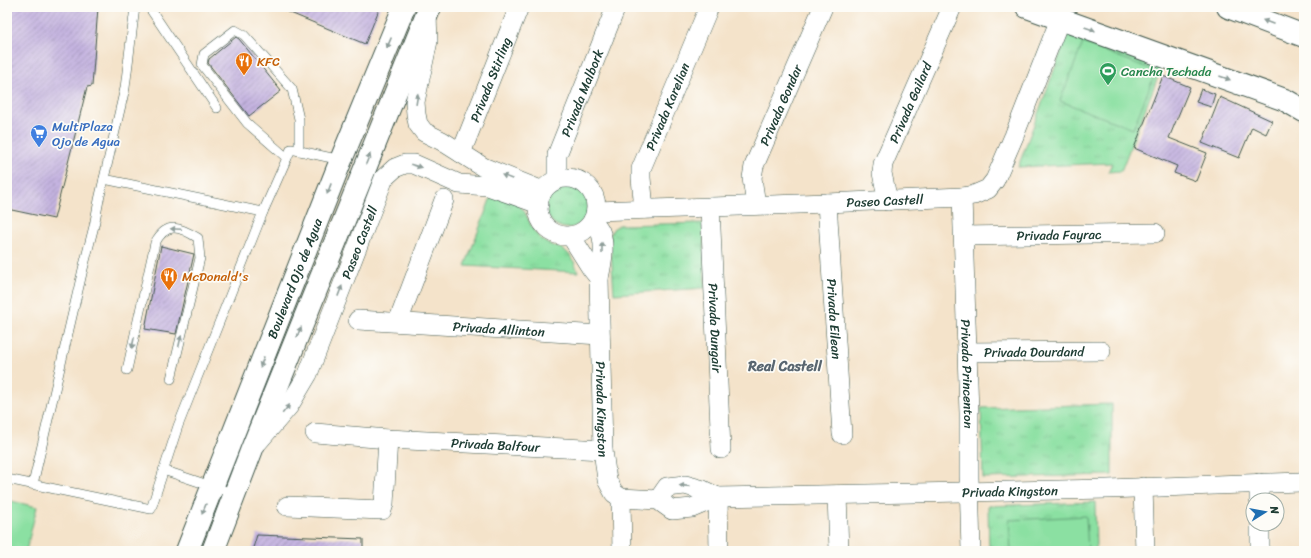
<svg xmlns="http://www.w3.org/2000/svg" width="1311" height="558" font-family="Sriracha,sans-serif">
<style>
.park{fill:url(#park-tufts);stroke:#558e6b}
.pitch{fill:#8be0a2;stroke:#558e6b}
.building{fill:url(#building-hatch)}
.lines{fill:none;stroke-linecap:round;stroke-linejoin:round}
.lane-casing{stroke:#3f564a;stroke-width:10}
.street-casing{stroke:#3f564a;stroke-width:20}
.secondary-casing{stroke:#3f564a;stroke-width:24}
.lane{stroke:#fff;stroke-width:9}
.street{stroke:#fff;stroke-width:19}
.secondary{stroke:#fff;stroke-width:22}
.oneway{fill:#8f9e9a}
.labels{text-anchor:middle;stroke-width:3.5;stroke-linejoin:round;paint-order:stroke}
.food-label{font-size:13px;fill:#c56008;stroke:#fdfcf7;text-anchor:start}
.leisure-label{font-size:13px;fill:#27864d;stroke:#fdfcf7;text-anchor:start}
.street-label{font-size:13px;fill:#1f3d34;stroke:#fdfcf7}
.shop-label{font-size:13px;fill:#366cbe;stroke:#fdfcf7;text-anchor:start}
.neighbourhood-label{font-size:14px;font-weight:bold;fill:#596670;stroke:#fdfcf7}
</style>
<defs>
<pattern id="park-tufts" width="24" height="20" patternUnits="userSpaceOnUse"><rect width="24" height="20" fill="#8be0a2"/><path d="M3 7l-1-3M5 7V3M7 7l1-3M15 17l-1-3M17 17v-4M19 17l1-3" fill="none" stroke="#78c18c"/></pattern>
<pattern id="building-hatch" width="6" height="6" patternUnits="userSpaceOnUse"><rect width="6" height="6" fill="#c4b3e0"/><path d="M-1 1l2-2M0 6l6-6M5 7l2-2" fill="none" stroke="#9f93b6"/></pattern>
</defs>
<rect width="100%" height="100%" fill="#fdfcf7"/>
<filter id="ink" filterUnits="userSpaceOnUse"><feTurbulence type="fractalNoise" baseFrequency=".025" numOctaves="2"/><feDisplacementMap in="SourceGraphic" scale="8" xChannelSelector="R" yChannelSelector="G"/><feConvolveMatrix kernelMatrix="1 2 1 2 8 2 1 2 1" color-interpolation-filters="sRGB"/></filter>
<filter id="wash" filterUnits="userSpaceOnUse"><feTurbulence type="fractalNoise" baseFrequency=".012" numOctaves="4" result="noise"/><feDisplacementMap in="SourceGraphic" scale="16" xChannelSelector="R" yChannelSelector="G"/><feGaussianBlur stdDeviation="0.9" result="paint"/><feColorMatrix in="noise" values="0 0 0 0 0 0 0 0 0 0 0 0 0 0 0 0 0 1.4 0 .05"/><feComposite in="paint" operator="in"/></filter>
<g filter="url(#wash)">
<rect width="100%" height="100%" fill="#f4e3ca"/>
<g class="park">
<polygon points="1068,33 1161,69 1121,171 1108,172 1112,163 1018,167"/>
<circle cx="567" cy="207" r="21"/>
<path d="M491,197C500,199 513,199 520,206C527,212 530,227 537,235C553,254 567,238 578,272L465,266Z"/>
<polygon points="703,223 705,288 614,294 610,236 613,229 619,225"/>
<polygon points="1112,404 1112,475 983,478 981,408"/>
<polygon points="1095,502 1096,551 989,551 988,506"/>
</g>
<g class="pitch">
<polygon points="1083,43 1156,71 1133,129 1060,101"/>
<polygon points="7,500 37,507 26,551 7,551"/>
<polygon points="1086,516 1088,551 1011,551 1009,520"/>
</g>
<g id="blocks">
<g class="building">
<polygon points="7,7 98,7 92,86 87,87 54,219 7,209"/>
<polygon points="276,7 380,7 365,44"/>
<polygon points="236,37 239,39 281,91 249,116 208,63 209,59"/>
<polygon points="1163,76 1190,87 1169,138 1207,153 1196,181 1174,173 1177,166 1134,148"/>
<polygon points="1201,89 1215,94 1211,107 1196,102"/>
<polygon points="1220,97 1272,121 1266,134 1252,127 1239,158 1202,143"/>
<polygon points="161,246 194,254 176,334 145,329"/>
<polygon points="257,535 363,539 363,551 252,551"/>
</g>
</g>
</g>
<g filter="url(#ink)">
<use href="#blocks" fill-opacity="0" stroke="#3f564a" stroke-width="1"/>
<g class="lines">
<defs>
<g id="lane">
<polyline points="149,7 217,108"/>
<polyline points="287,158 247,123 202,65 204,54 235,30 244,35 292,89 299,119 299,151"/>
<polyline points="104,179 263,212"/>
<path d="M127,370L155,243C167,221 180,227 198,238L200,258L171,379"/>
<polyline points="163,470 235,494"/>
<polyline points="7,479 151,509 178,426 263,212 291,149 341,160"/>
<polyline points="33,484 83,269 94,226 99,200 125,88 135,7"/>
</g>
<g id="street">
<polyline points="427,16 428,41 415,102 416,114 418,124 424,132 442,141 483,167 543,191"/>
<path id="s1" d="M461,153L519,7"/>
<circle cx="567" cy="207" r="29"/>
<path id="s2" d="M557,179V155L616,7"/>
<path id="s3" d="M962,197L969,413V477L971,551"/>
<path id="s4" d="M888,201L882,173L883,164L952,7"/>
<path id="s5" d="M827,203L842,434"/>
<path id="s6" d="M756,205L752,178L754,166L823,7"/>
<path id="s7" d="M710,207L721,449"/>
<path id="s8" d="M644,209L641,178V169L709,7"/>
<path id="s9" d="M596,211L827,203L962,197L974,195L988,189L995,180L1014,136L1060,19L1061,7"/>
<path id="s10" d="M593,220C595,224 598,227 600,231C606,245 602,264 599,278L603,450L607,480L614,493L621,498L658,500L672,510L692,508L718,497L1107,489L1301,482"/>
<polyline points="571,236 591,268 599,278"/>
<path id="s11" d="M964,236L1155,233"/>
<path id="s12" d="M358,320L600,335"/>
<polyline points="398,322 444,200"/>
<path id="s13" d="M967,352L1101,351"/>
<path id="s14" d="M315,433L388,439L603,450"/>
<path id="s15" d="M258,442L289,406L308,374L384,178L395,168L405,164H414L459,184L488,186L539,204"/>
<polyline points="1259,483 1259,500"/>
<polyline points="1143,487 1145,551"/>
<polyline points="837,495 839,551"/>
<polyline points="718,497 719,551"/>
<polyline points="621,498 622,551"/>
<polyline points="658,500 667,487 685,485 703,490 718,497"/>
<polyline points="287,506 382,510 384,504 388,439"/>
<polyline points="1260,524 1260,551"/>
</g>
<g id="secondary">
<polyline points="1027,7 1285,100 1304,111"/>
<polyline points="1228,7 1304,36"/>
<path id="s16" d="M187,551L341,160L404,7"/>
<polyline points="213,551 252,449 430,7"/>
</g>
</defs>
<use href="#lane" class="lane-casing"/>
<use href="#street" class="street-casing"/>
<use href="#secondary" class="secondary-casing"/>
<use href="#lane" class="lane"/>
<use href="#street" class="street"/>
<use href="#secondary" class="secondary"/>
</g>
<defs><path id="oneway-solid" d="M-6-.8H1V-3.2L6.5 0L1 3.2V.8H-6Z"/></defs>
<g class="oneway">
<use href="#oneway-solid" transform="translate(1268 22) rotate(-159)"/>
<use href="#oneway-solid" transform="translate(1090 29) rotate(20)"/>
<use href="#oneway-solid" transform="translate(389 43) rotate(113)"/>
<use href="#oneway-solid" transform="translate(1225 78) rotate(20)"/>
<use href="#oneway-solid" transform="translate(417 99) rotate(-81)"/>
<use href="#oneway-solid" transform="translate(368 159) rotate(-68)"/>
<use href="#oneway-solid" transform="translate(416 166) rotate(17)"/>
<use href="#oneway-solid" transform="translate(507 177) rotate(-158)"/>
<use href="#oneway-solid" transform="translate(329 189) rotate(111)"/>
<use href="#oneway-solid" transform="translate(176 229) rotate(-177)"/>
<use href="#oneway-solid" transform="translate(602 248) rotate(-90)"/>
<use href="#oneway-solid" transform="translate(340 291) rotate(-69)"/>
<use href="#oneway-solid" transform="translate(299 332) rotate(-68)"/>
<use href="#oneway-solid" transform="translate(180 341) rotate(-77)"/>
<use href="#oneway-solid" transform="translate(133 343) rotate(102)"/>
<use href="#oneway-solid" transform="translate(262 362) rotate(111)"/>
<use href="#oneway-solid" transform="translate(286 409) rotate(-51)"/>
<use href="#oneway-solid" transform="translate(685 486) rotate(-175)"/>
<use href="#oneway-solid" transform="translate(204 509) rotate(112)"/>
</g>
</g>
<defs>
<symbol id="restaurant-pin" viewBox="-11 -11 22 30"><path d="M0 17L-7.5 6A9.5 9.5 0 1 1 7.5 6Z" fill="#e8710a" stroke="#fdfcf7"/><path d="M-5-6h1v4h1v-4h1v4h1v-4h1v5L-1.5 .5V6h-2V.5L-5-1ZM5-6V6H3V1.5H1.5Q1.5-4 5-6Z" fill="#fff"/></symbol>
<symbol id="stadium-pin" viewBox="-11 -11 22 30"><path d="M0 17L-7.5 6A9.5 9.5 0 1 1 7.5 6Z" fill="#2e9e5b" stroke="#fdfcf7"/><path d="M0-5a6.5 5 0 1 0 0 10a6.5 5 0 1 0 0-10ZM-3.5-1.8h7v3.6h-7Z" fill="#fff"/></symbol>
<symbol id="supermarket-pin" viewBox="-11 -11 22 30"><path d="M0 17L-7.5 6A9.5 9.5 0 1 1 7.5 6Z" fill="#3f7fe0" stroke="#fdfcf7"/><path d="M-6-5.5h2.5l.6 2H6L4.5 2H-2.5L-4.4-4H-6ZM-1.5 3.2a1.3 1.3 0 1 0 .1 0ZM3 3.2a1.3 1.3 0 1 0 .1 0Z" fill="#fff"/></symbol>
</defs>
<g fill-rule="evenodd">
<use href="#restaurant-pin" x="234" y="51" width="20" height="27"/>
<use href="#stadium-pin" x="1098" y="61" width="20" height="27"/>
<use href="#supermarket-pin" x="29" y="123" width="20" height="27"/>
<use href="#restaurant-pin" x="159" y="266" width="20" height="27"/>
</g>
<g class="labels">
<g class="food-label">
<text x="257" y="66">KFC</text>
<text x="182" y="281">McDonald's</text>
</g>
<g class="leisure-label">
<text x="1121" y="76">Cancha Techada</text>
</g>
<g class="street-label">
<text dy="5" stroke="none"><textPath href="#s1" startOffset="79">Privada Stirling</textPath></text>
<text dy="5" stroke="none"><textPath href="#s2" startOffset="91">Privada Malbork</textPath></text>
<text dy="5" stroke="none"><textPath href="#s4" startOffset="105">Privada Gailard</textPath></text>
<text dy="5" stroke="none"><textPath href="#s6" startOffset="106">Privada Gondar</textPath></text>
<text dy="5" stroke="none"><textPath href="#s8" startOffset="108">Privada Karelian</textPath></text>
<text dy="5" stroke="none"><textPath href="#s9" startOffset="289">Paseo Castell</textPath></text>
<text dy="5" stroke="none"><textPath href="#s11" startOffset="95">Privada Fayrac</textPath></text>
<text dy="5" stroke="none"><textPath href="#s15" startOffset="226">Paseo Castell</textPath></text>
<text dy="5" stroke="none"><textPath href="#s16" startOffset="293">Boulevard Ojo de Agua</textPath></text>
<text dy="5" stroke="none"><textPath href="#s5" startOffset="116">Privada Eilean</textPath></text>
<text dy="5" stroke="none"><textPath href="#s12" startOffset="141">Privada Allinton</textPath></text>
<text dy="5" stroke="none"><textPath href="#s7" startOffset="121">Privada Dungair</textPath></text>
<text dy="5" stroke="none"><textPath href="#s13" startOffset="67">Privada Dourdand</textPath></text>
<text dy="5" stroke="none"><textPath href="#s3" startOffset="177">Privada Princenton</textPath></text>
<text dy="5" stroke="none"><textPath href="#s10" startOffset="192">Privada Kingston</textPath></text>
<text dy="5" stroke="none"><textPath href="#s14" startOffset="181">Privada Balfour</textPath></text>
<text dy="5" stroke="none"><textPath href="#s10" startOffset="681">Privada Kingston</textPath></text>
</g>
<g class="shop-label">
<text x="52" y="131">MultiPlaza<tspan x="52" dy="15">Ojo de Agua</tspan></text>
</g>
<g class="neighbourhood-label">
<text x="785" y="371">Real Castell</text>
</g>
</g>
<rect width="1311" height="558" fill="none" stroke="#fdfcf7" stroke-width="24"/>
<g transform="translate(1265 512) rotate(79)"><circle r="19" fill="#fdfcf7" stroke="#a4b0a9"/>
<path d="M0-3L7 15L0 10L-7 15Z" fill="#1f6fb2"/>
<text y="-6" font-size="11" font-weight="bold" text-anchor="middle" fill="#1f3d34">N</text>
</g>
</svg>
